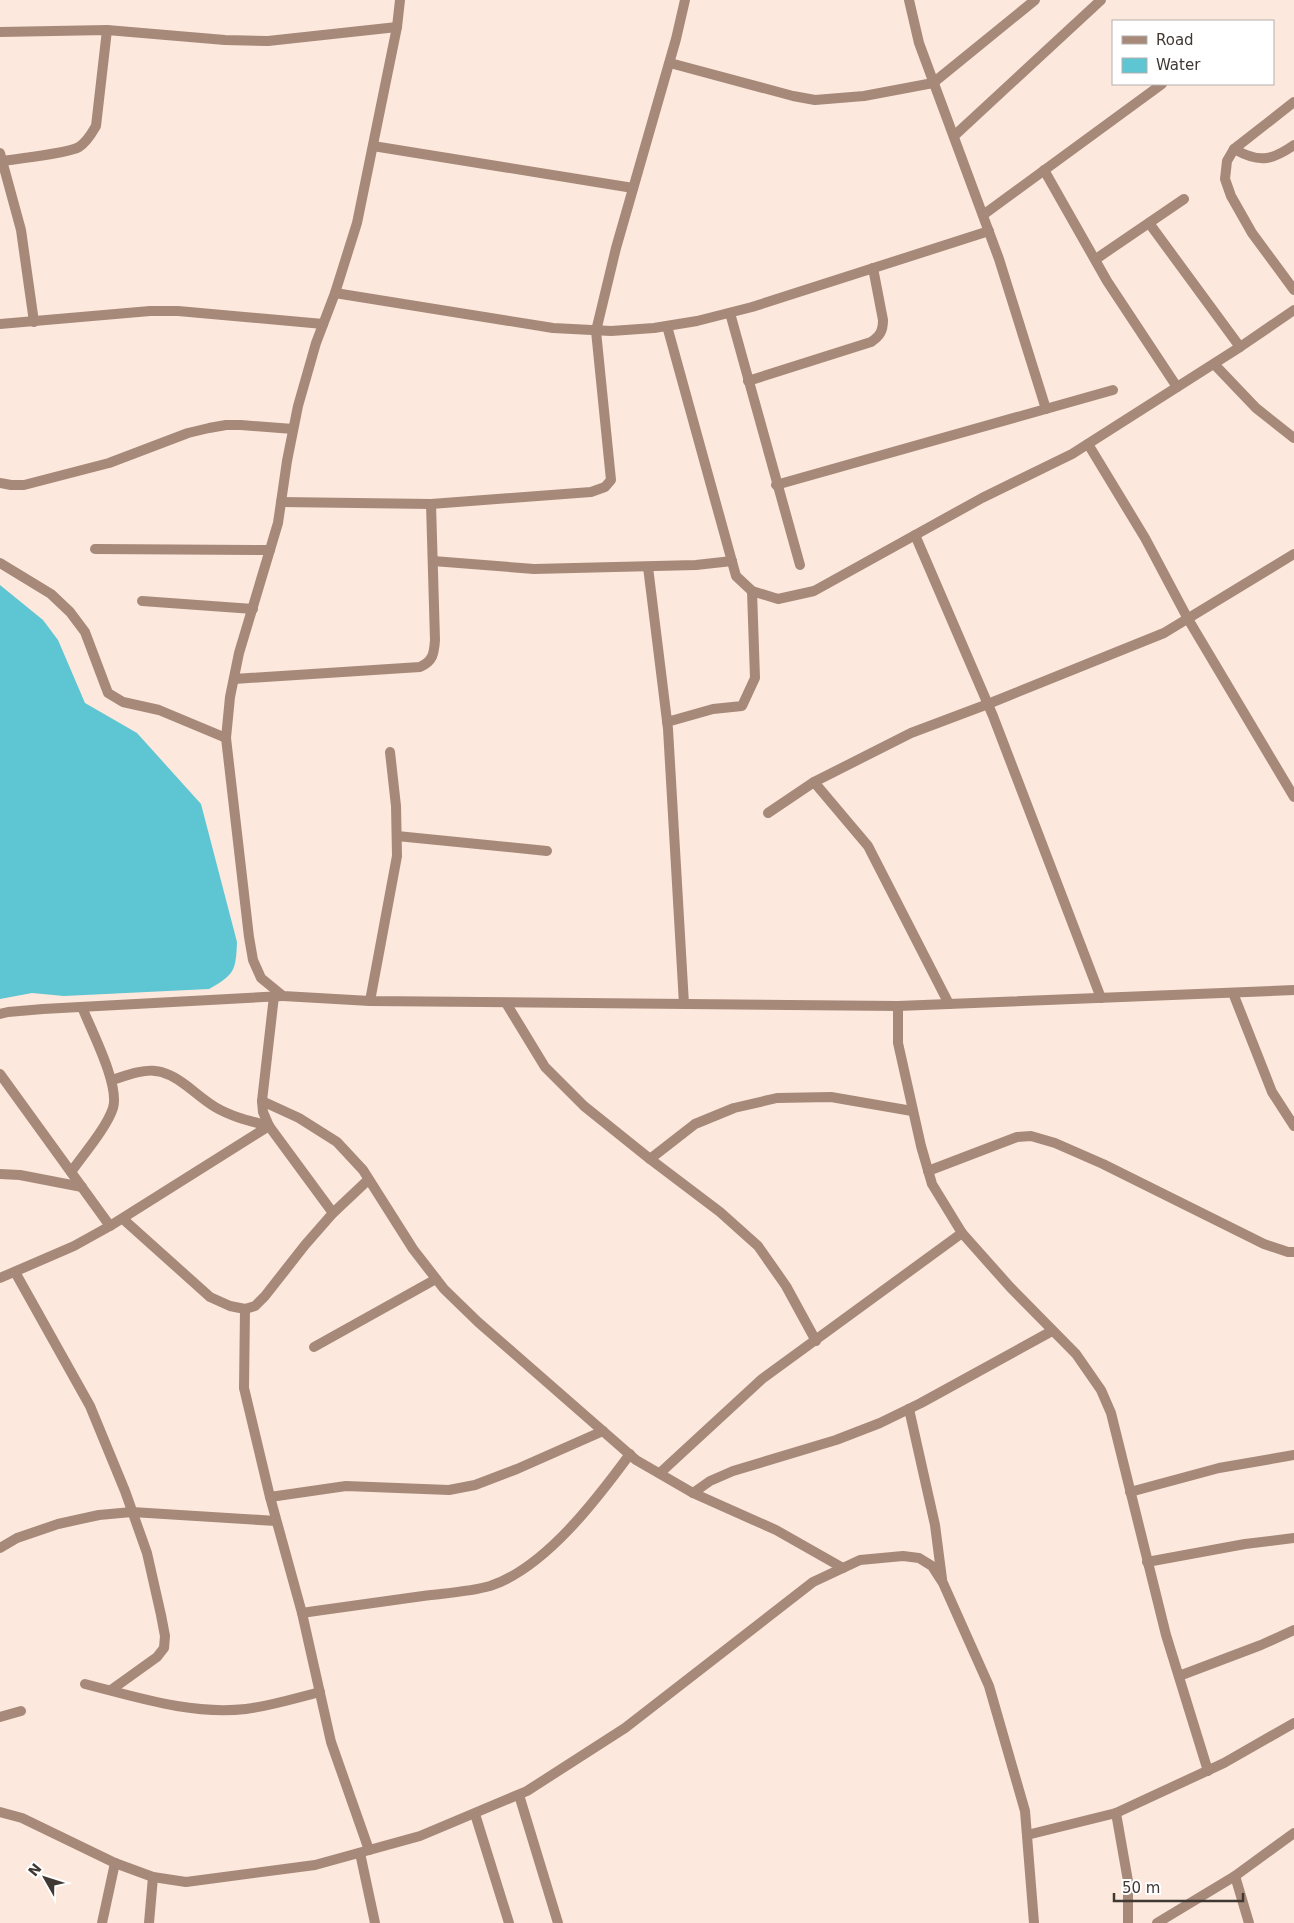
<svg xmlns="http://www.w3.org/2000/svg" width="1294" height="1923" font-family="'DejaVu Sans',sans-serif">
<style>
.water{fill:#5ec5d3}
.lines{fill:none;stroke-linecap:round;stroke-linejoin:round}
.street{stroke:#a78979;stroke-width:10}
</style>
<rect width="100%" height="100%" fill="#fce8dd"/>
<path class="water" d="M0,585L43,620L58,640L85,703L137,733L201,804L237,942C236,971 234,975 209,989L64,996L32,993L0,999Z"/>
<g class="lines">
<g class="street">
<polyline points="400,0 397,27 357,223 335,293 316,343 298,406 287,461 278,523 239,653 230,697 226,738 249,937 253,960 261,978 283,996 370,1001 898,1006 1294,990"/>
<polyline points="909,0 919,43 999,259 1046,409"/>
<polyline points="0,32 107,30 225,40 268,41 397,27"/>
<polyline points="670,63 793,96 815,100 864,96 933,83 1035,0"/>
<polyline points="1294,102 1234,149 1227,161 1225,179 1231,196 1252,233 1294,290"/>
<polyline points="954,136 1101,0"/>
<polyline points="373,146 633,188"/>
<path d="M1234,149C1259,163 1271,161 1294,145"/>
<polyline points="0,153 21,230 34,322"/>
<path d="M3,161C20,158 66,154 79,147C87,142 92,133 96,126L107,30"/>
<polyline points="1044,170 1107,281 1177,387"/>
<polyline points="983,215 1162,84"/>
<polyline points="1149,223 1240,347"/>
<polyline points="1096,259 1184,199"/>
<polyline points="335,293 553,328 611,331 654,328 697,321 752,307 989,231"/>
<polyline points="730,313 800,565"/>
<polyline points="0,324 150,311 178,311 323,324"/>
<polyline points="667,326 736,576 752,591 778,599 814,591 982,498 1072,454 1240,347 1294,310"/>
<polyline points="1214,364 1256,408 1294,438"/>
<path d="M748,381L871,342C880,336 883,331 883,320L873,268"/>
<polyline points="1088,444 1145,538 1188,619 1294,797"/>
<polyline points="0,483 11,485 24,485 109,463 188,433 209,428 226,425 241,425 293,429"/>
<polyline points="776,485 1113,390"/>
<polyline points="281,502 431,504 591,492 605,487 611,480 596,331 616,248 676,39 685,0"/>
<polyline points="915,535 993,716 1101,998"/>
<polyline points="95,549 270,550"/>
<polyline points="433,561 534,569 696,565 732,561"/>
<polyline points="0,563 51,594 70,612 85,632 108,693 123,702 159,710 226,738"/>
<polyline points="648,567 668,729 684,1004"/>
<polyline points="142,601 253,609"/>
<path d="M234,679L420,667C433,661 434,654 435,640L431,504"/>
<polyline points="667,722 713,709 742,706 755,678 752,591"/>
<polyline points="814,782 868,846 949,1004"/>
<polyline points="768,813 814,782 911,733 988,704 1164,633 1294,554"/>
<polyline points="397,836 547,851"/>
<polyline points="1233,993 1272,1092 1294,1126"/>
<polyline points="274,996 262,1101 263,1112 269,1126 333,1213"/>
<polyline points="370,1001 397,856 396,806 390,752"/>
<polyline points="506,1003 545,1067 584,1106 650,1159 720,1212 758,1246 786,1286 816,1341"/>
<polyline points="898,1006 898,1043 921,1146 932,1184 962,1233 1010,1287 1076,1354 1101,1390 1111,1413 1166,1635 1208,1771"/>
<polyline points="0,1014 8,1012 43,1009 283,996"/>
<polyline points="0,1074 110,1226"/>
<path d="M112,1080C144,1070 158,1063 187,1086C196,1093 205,1101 215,1107C232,1117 250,1121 269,1126"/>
<polyline points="262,1101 299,1118 337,1142 363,1170 413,1249 444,1289 478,1322 636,1460 693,1493 776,1530 843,1568"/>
<polyline points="650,1159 695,1124 734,1108 777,1098 831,1097 912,1111"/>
<polyline points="928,1171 1017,1137 1031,1136 1055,1143 1103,1164 1264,1244 1288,1252 1294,1252"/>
<path d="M71,1172C83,1155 107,1127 113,1108C120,1085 91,1030 82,1007"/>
<polyline points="0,1174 20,1175 82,1187"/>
<polyline points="123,1219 210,1297 230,1306 245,1309 255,1306 265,1296 305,1245 333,1213 368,1180"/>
<polyline points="15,1272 90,1406 125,1491 147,1553 161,1615 165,1636 164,1648 157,1657 111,1690"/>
<polyline points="0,1278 74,1246 110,1226 269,1126"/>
<polyline points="245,1309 244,1388 270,1497 302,1613 331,1742 369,1850"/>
<polyline points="314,1347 436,1279"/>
<polyline points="909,1409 935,1525 942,1579"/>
<polyline points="660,1473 762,1379 962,1233"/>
<polyline points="1130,1492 1219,1468 1294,1455"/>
<polyline points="693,1493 710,1481 733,1471 836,1440 880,1423 921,1403 1052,1331"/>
<polyline points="270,1497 346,1486 449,1490 475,1485 517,1469 603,1431"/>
<polyline points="0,1548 17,1538 58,1524 99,1515 132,1512 276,1521"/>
<polyline points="1147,1562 1245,1544 1294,1538"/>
<path d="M302,1613C342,1607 382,1602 423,1596C445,1593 469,1592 490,1586C545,1568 597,1499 630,1454"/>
<polyline points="1179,1676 1261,1645 1294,1630"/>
<path d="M85,1684C137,1697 190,1715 246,1709C270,1706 296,1698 320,1692"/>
<polyline points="0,1717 21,1711"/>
<polyline points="519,1795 558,1923"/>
<polyline points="0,1812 22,1818 115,1863 153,1877 186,1882 315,1865 420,1836 527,1791 625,1728 813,1582 860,1560 903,1556 919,1558 932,1566 943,1583 989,1686 1025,1811 1034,1923"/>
<polyline points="1116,1813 1128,1881 1128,1923"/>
<polyline points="475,1814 509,1923"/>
<polyline points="1027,1835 1116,1813 1224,1763 1294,1723"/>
<polyline points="360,1853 375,1923"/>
<polyline points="1235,1876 1249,1923"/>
<polyline points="102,1923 115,1863"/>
<polyline points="149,1923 153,1877"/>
<polyline points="1157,1923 1235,1876 1294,1833"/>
</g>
</g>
<rect x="1112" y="20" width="162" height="65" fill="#ffffff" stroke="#b3afad"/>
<rect x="1122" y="36" width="25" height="8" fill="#a78979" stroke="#b3afad"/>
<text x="1156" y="45" font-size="15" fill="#403833">Road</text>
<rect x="1122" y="58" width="25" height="15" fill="#5ec5d3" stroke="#b3afad"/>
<text x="1156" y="70" font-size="15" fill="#403833">Water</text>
<g transform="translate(45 1878) rotate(309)" stroke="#ffffff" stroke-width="4" paint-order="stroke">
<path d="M0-4L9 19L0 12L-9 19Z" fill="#403833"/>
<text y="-8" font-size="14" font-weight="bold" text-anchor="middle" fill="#403833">N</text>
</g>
<path d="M1114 1893v8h129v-8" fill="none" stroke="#403833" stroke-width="2.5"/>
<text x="1122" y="1893" font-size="15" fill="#403833" stroke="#ffffff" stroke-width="4" paint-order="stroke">50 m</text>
</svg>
